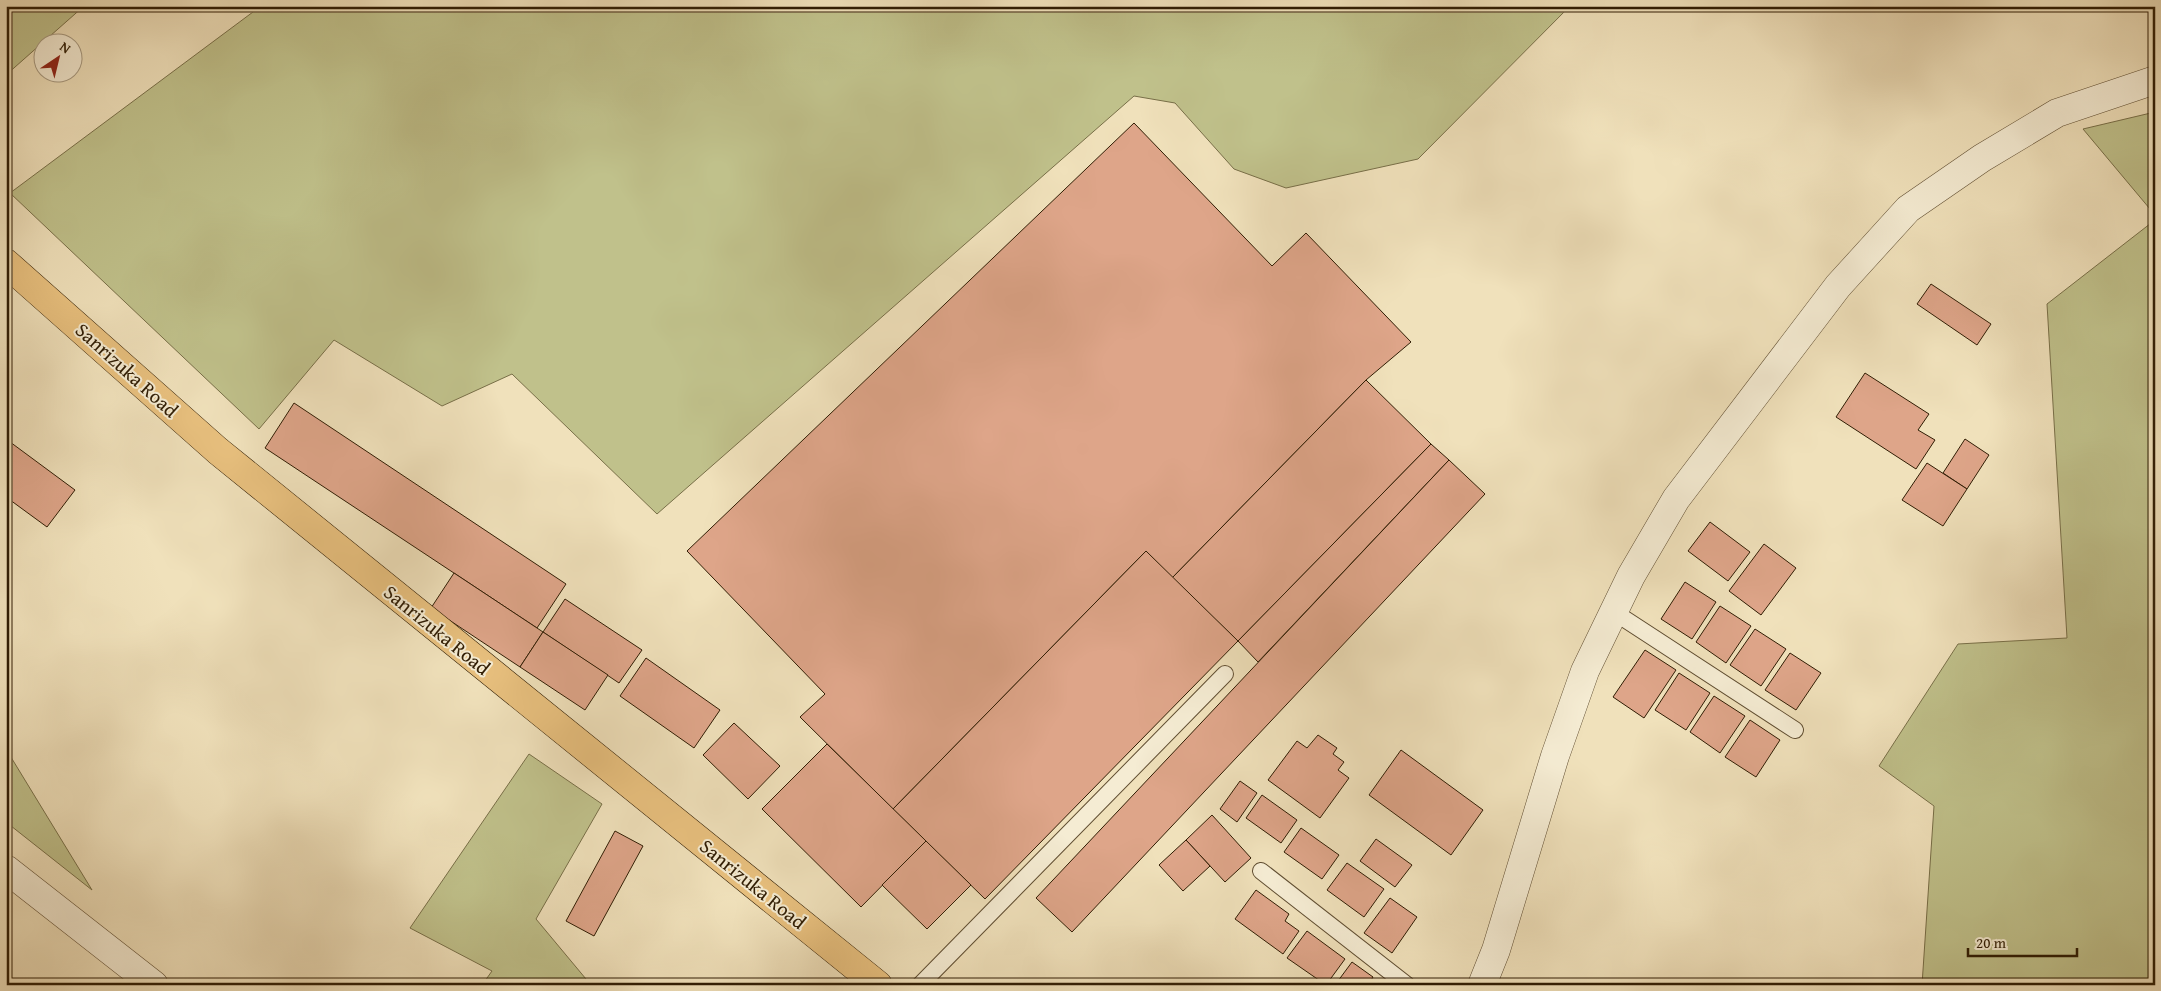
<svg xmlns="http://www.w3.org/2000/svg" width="2161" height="991" font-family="'Gentium Book Plus',serif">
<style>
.green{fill:#c0c18b;stroke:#786f48}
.building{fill:#dea589;stroke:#301d04}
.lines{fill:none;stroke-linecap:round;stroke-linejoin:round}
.service-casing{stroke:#604e32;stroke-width:18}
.tertiary-casing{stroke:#604e32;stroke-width:29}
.primary-casing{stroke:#301d04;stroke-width:29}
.service{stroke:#f5ecd3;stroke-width:16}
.tertiary{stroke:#f5ecd3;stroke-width:28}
.primary{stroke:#e8c07e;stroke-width:28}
.labels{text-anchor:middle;stroke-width:4;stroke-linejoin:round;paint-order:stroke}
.street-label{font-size:20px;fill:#301d04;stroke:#f5ecd3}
</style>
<rect width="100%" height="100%" fill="#f0e1bb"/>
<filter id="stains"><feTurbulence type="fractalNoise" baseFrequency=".004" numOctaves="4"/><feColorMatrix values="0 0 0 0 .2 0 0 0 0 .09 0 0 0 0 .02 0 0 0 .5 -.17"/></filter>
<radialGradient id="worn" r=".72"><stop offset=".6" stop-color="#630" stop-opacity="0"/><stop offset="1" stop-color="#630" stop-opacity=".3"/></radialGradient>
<g class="green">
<polygon points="6,6 84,6 6,75"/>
<polygon points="261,6 1570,6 1418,159 1286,188 1234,169 1175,103 1134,96 657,514 512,374 442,406 334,340 259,429 10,193"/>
<polygon points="2155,112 2155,215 2083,129"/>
<polygon points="2155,220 2155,985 1922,985 1934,806 1879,766 1958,644 2067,638 2047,304"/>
<polygon points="6,749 92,890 6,822"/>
<polygon points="529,754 602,804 536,919 591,985 482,985 492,971 410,928"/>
</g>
<g class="building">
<polygon points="1134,123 1272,266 1306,233 1411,342 1366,380 1172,578 1146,551 893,809 800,717 825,694 687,551"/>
<polygon points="1931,284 1991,324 1977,345 1917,304"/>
<polygon points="1865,373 1929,414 1918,430 1935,440 1916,469 1836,417"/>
<polygon points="1366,380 1431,444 1238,641 1172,578"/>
<polygon points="294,403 566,584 537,628 265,448"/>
<polygon points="6,439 75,490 47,527 6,497"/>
<polygon points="1965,439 1989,455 1967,489 1943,473"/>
<polygon points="1431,444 1449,460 1258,662 1238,641"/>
<polygon points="1449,460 1485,494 1072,932 1036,898"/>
<polygon points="1927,463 1967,489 1943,526 1902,500"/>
<polygon points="1710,522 1750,552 1728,581 1688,551"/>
<polygon points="1764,544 1796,568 1761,615 1729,591"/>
<polygon points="1146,551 1238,641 985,899 893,809"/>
<polygon points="454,573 543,632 520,667 431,608"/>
<polygon points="1685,582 1716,602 1692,639 1661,619"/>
<polygon points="565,599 642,650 619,683 543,632"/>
<polygon points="1720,606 1751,626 1726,663 1696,642"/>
<polygon points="1755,629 1786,649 1761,686 1730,665"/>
<polygon points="543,632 608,675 585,710 520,667"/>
<polygon points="1645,650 1676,670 1644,718 1613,697"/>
<polygon points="1790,653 1821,673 1796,710 1765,690"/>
<polygon points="646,658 720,710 694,748 620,696"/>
<polygon points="1679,673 1710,693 1686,730 1655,710"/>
<polygon points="1714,696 1745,716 1720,753 1690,732"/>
<polygon points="1750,720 1780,740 1756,777 1725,757"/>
<polygon points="734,723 780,766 748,799 703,755"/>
<polygon points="1318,735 1337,748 1333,754 1344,762 1338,770 1349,778 1320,818 1268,780 1297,741 1307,748"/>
<polygon points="827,744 926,841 861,907 762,809"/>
<polygon points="1401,750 1483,810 1451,855 1369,795"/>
<polygon points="1240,781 1257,793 1237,822 1220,809"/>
<polygon points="1262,795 1297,820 1281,843 1246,818"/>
<polygon points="1212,815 1251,858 1225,882 1186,840"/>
<polygon points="1301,828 1339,855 1322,879 1284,852"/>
<polygon points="615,831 643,846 594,936 566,921"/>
<polygon points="1376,839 1412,865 1395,887 1360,861"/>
<polygon points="1186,840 1210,866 1183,891 1159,865"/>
<polygon points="926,841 971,885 927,929 882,885"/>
<polygon points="1347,863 1384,889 1364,917 1327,890"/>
<polygon points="1256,890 1289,914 1285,921 1299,931 1283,954 1235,919"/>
<polygon points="1390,898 1417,917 1392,953 1364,933"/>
<polygon points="1307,931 1345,959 1326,985 1287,958"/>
<polygon points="1352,962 1373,977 1370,982 1373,985 1335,985"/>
</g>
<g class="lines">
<defs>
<g id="service">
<polyline points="1614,612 1795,730"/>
<polyline points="1261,871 1407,985"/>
<polyline points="920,985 1225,674"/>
</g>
<g id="tertiary">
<polyline points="6,869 154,985"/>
<polyline points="1482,985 1496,950 1555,756 1585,671 1631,576 1676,499 1838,286 1908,209 1982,158 2057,113 2155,80"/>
</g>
<polyline id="primary" points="6,263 218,451 878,985"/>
</defs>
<use href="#service" class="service-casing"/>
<use href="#tertiary" class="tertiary-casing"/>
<use href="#primary" class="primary-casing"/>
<use href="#service" class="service"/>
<use href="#tertiary" class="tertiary"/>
<use href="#primary" class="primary"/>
</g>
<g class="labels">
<g class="street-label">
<text transform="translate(127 370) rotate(42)" y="7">Sanrizuka Road</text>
<text transform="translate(437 630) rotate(39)" y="7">Sanrizuka Road</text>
<text transform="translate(753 884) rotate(39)" y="7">Sanrizuka Road</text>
</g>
</g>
<rect width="2161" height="991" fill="none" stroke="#f0e1bb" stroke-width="25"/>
<rect x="8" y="8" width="2146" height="976" fill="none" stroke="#301d04" stroke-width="2.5"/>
<rect x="12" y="12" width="2136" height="966" fill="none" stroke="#301d04"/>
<g transform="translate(58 58) rotate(35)"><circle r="24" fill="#f5ecd3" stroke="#a69980"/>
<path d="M0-4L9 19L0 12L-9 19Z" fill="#8f2418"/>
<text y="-8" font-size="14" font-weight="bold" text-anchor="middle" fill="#301d04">N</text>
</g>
<path d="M1968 948v8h109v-8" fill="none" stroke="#301d04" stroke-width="2.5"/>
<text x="1976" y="948" font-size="15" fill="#301d04" stroke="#f5ecd3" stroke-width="4" paint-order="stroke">20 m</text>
<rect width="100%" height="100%" filter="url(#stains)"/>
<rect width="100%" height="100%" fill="url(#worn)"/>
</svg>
